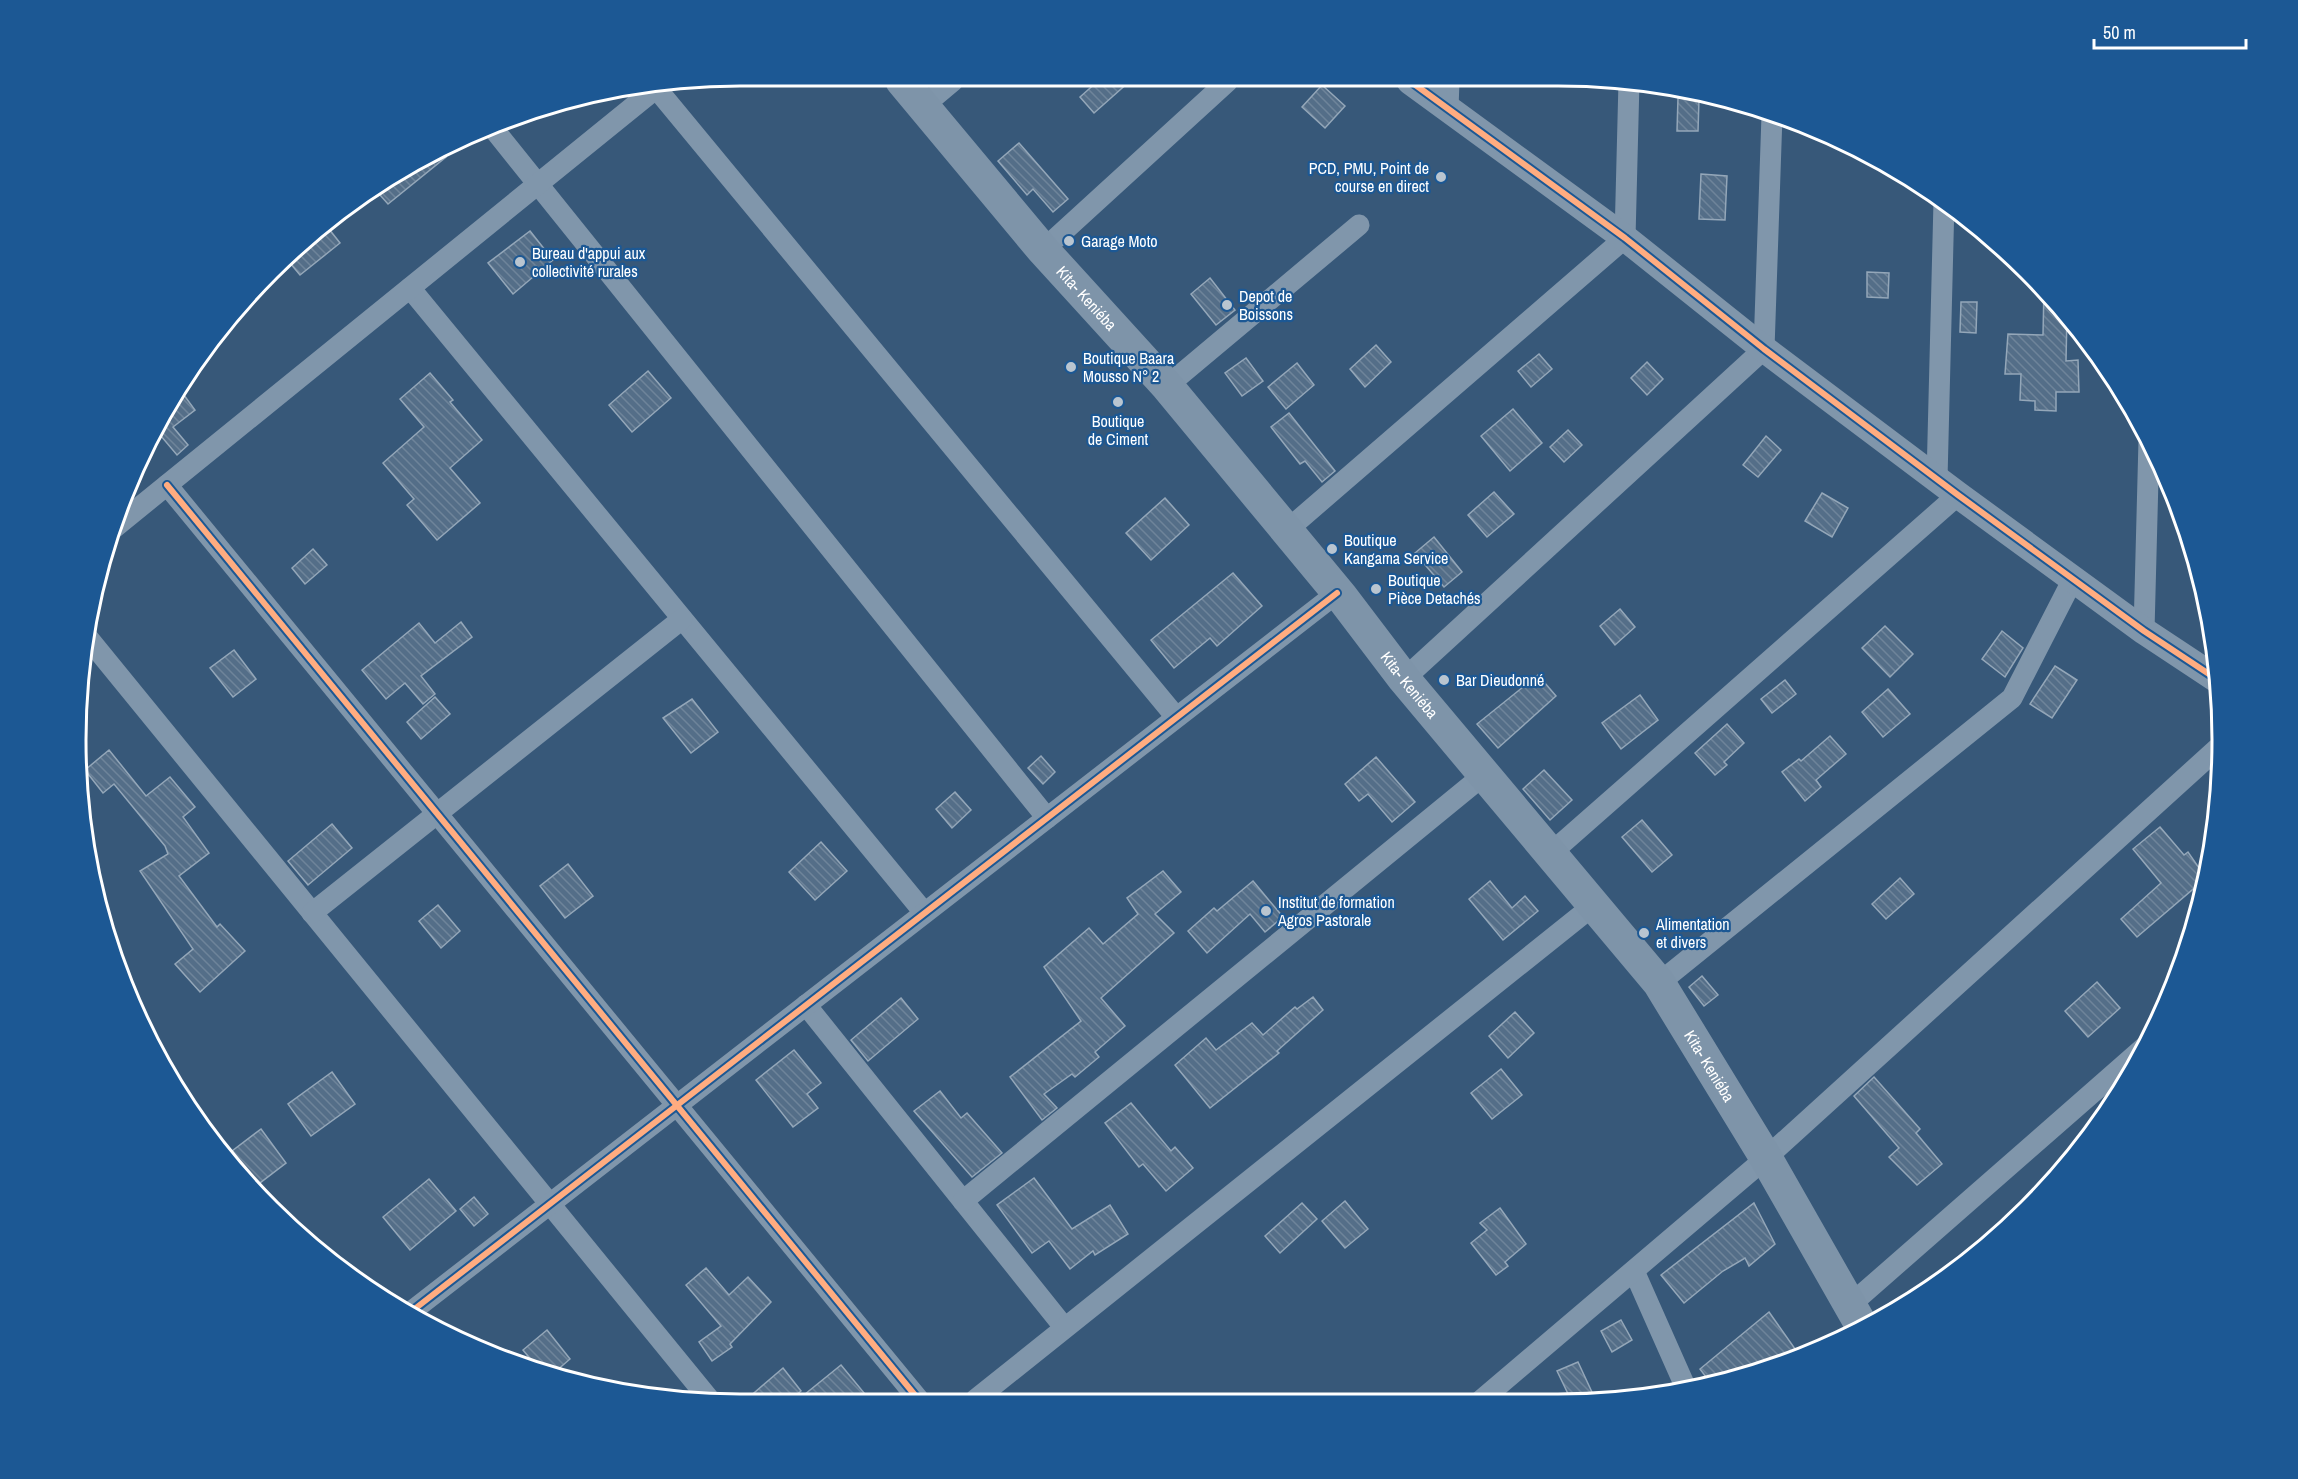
<svg xmlns="http://www.w3.org/2000/svg" width="2298" height="1479" font-family="'Archivo Narrow',sans-serif">
<style>
.building{fill:url(#building-back-hatch);stroke:#94a7b9;stroke-width:1.5}
.lines{fill:none;stroke-linecap:round;stroke-linejoin:round}
.minor{stroke:#8096ab;stroke-width:21}
.tertiary{stroke:#8096ab;stroke-width:27}
.primary{stroke:#7e94a9;stroke-width:33}
.cycleway-casing{stroke:#1c5894;stroke-width:10}
.cycleway{stroke:#ffac80;stroke-width:6}
.poi-dot{fill:#b9c5d0;stroke:#1c5894;stroke-width:2}
.labels{text-anchor:middle;stroke-width:4.5;stroke-linejoin:round;paint-order:stroke}
.poi-label{font-size:16px;fill:#fff;stroke:#1c5894;text-anchor:start}
.street-label{font-size:16px;fill:#fff;stroke:#1c5894}
.rim{fill:none;stroke:#fff;stroke-width:3}
</style>
<defs>
<pattern id="building-back-hatch" width="6" height="6" patternUnits="userSpaceOnUse" patternTransform="scale(1.5)"><rect width="6" height="6" fill="#546e88"/><path d="M-1 5l2 2M0 0l6 6M5-1l2 2" fill="none" stroke="#6e849a"/></pattern>
</defs>
<rect width="100%" height="100%" fill="#375879"/>
<g class="building">
<polygon points="1098,81 1130,81 1094,113 1080,97"/>
<polygon points="1322,85 1345,106 1325,128 1302,107"/>
<polygon points="1678,98 1699,99 1698,131 1677,131"/>
<polygon points="1019,143 1068,199 1053,212 1033,189 1027,195 998,161"/>
<polygon points="442,151 446,157 388,204 372,186"/>
<polygon points="1701,174 1727,176 1725,220 1699,219"/>
<polygon points="325,224 340,243 300,275 285,257"/>
<polygon points="530,231 553,260 513,294 488,263"/>
<polygon points="1867,272 1889,273 1888,298 1867,297"/>
<polygon points="1210,278 1235,310 1216,325 1191,294"/>
<polygon points="2044,288 2067,314 2066,361 2078,360 2079,392 2056,392 2056,411 2035,410 2035,401 2020,400 2021,374 2005,374 2008,334 2043,335"/>
<polygon points="1961,302 1977,302 1976,333 1960,332"/>
<polygon points="1376,345 1391,362 1365,387 1350,369"/>
<polygon points="1539,354 1552,369 1531,387 1518,371"/>
<polygon points="1246,358 1263,381 1242,396 1225,373"/>
<polygon points="1647,362 1663,379 1647,395 1631,378"/>
<polygon points="1297,363 1314,385 1286,409 1268,387"/>
<polygon points="648,371 671,398 632,432 609,405"/>
<polygon points="430,373 453,400 450,402 482,440 450,468 480,503 437,540 407,505 414,499 383,463 424,427 400,399"/>
<polygon points="178,387 195,410 173,427 188,445 177,455 161,436 145,449 164,408"/>
<polygon points="1513,409 1542,443 1510,471 1481,436"/>
<polygon points="1289,413 1335,471 1322,482 1305,461 1300,464 1271,427"/>
<polygon points="1568,430 1582,445 1564,462 1550,447"/>
<polygon points="1766,436 1781,450 1758,477 1743,465"/>
<polygon points="1494,492 1514,514 1487,537 1468,515"/>
<polygon points="1822,493 1848,508 1832,537 1805,521"/>
<polygon points="1165,498 1189,525 1151,560 1126,533"/>
<polygon points="1434,537 1462,572 1444,587 1415,553"/>
<polygon points="313,549 327,565 305,584 292,568"/>
<polygon points="1233,573 1262,606 1217,646 1210,638 1174,668 1151,640"/>
<polygon points="1620,609 1635,627 1615,645 1600,626"/>
<polygon points="461,622 472,637 421,676 435,694 423,704 405,683 386,699 362,670 419,623 435,643"/>
<polygon points="1885,626 1913,654 1890,677 1862,648"/>
<polygon points="2002,631 2023,648 2005,677 1982,659"/>
<polygon points="234,650 256,679 233,697 210,668"/>
<polygon points="2055,666 2077,680 2052,718 2030,704"/>
<polygon points="1538,675 1556,696 1498,748 1477,724"/>
<polygon points="1785,680 1796,694 1772,713 1761,699"/>
<polygon points="1888,689 1910,714 1883,737 1862,712"/>
<polygon points="1640,695 1658,720 1621,749 1602,723"/>
<polygon points="435,697 450,714 421,739 407,722"/>
<polygon points="692,699 718,732 691,753 663,718"/>
<polygon points="1727,724 1744,743 1724,762 1727,765 1715,775 1695,753"/>
<polygon points="1830,736 1846,754 1816,780 1821,787 1805,801 1782,772 1799,759 1801,761"/>
<polygon points="109,750 146,796 170,777 195,807 183,817 209,853 179,876 217,927 220,924 245,951 200,992 175,964 193,949 140,871 168,854 165,846 114,784 103,793 85,770"/>
<polygon points="1041,756 1055,772 1043,784 1028,768"/>
<polygon points="1376,757 1415,802 1392,822 1368,794 1359,801 1345,784"/>
<polygon points="1544,770 1572,800 1550,820 1523,789"/>
<polygon points="955,792 971,810 952,828 936,809"/>
<polygon points="1642,820 1672,855 1652,872 1622,837"/>
<polygon points="332,824 352,848 308,885 288,861"/>
<polygon points="2160,827 2184,855 2188,852 2206,878 2137,937 2121,919 2161,883 2133,849"/>
<polygon points="821,842 847,871 815,900 789,872"/>
<polygon points="568,864 593,896 565,918 540,886"/>
<polygon points="1163,871 1181,892 1155,914 1174,933 1101,998 1125,1026 1095,1052 1099,1057 1075,1077 1072,1074 1044,1094 1057,1108 1042,1120 1010,1077 1081,1021 1044,967 1089,928 1103,944 1138,914 1127,898"/>
<polygon points="1900,878 1914,894 1886,919 1872,904"/>
<polygon points="1253,881 1283,917 1265,932 1250,914 1207,953 1188,931 1214,908 1217,911"/>
<polygon points="1490,881 1512,908 1525,896 1538,911 1503,940 1469,899"/>
<polygon points="438,905 460,931 441,948 419,921"/>
<polygon points="1702,976 1718,995 1704,1006 1689,987"/>
<polygon points="2097,982 2120,1008 2088,1037 2065,1011"/>
<polygon points="1313,997 1323,1010 1277,1051 1279,1053 1210,1108 1175,1065 1206,1038 1216,1050 1252,1023 1263,1035 1295,1007 1297,1009"/>
<polygon points="901,998 918,1019 868,1061 851,1040"/>
<polygon points="1515,1012 1534,1033 1508,1058 1489,1036"/>
<polygon points="794,1050 821,1083 807,1094 818,1108 793,1127 756,1080"/>
<polygon points="1501,1069 1522,1095 1492,1119 1471,1093"/>
<polygon points="332,1072 355,1104 311,1136 288,1104"/>
<polygon points="1874,1077 1920,1129 1916,1133 1942,1164 1917,1185 1889,1157 1899,1148 1854,1096"/>
<polygon points="940,1091 961,1118 967,1113 1002,1153 972,1177 914,1111"/>
<polygon points="1131,1103 1171,1151 1175,1147 1193,1168 1166,1191 1143,1164 1139,1167 1105,1123"/>
<polygon points="261,1129 286,1163 252,1189 224,1157"/>
<polygon points="1034,1178 1072,1229 1110,1205 1128,1234 1095,1255 1093,1251 1070,1269 1049,1241 1032,1253 997,1205"/>
<polygon points="429,1179 456,1211 410,1250 383,1217"/>
<polygon points="474,1197 488,1214 474,1226 460,1209"/>
<polygon points="1345,1201 1368,1229 1345,1248 1322,1221"/>
<polygon points="1302,1203 1317,1219 1280,1253 1265,1236"/>
<polygon points="1754,1203 1775,1244 1749,1266 1745,1258 1723,1271 1684,1303 1661,1275"/>
<polygon points="1500,1208 1526,1244 1505,1262 1508,1266 1496,1275 1471,1243 1487,1230 1480,1223"/>
<polygon points="706,1268 729,1295 748,1277 771,1302 730,1344 732,1347 712,1361 699,1342 721,1326 686,1285"/>
<polygon points="1769,1312 1800,1356 1772,1369 1709,1381 1700,1369"/>
<polygon points="1621,1320 1632,1340 1612,1352 1601,1331"/>
<polygon points="547,1330 570,1359 555,1372 537,1367 523,1350"/>
<polygon points="1578,1362 1597,1403 1572,1402 1557,1371"/>
<polygon points="841,1365 869,1399 799,1399"/>
<polygon points="783,1368 801,1391 791,1399 747,1399"/>
</g>
<g class="lines">
<g class="minor">
<polyline points="656,88 1176,717"/>
<polyline points="922,107 953,81"/>
<polyline points="1448,109 1449,81"/>
<polyline points="492,127 1047,818"/>
<polyline points="1043,250 1228,81"/>
<polyline points="410,288 918,905"/>
<polyline points="1167,386 1359,225"/>
<polyline points="1937,479 1944,201"/>
<polyline points="167,485 919,1400"/>
<polyline points="1286,531 1625,238 1629,81"/>
<polyline points="109,532 665,81"/>
<polyline points="2144,631 2149,440"/>
<polyline points="88,638 709,1399"/>
<polyline points="1404,679 1764,349 1772,115"/>
<polyline points="1551,853 1958,495"/>
<polyline points="312,913 682,619"/>
<polyline points="1659,983 2012,698 2073,579"/>
<polyline points="806,1005 1064,1327"/>
<polyline points="963,1201 1485,774"/>
<polyline points="1634,1271 1685,1386"/>
<polyline points="1850,1305 2148,1044"/>
<polyline points="412,1311 1337,593"/>
<polyline points="975,1400 1594,905"/>
<polyline points="1479,1402 1766,1158 2220,746"/>
</g>
<polyline class="tertiary" points="1410,81 1625,238 1764,349 1958,495 2144,631 2218,680"/>
<path class="primary" id="s1" d="M902,81L1043,250L1167,386L1341,596L1404,679L1659,983L1766,1158L1863,1328"/>
<defs>
<g id="cycleway">
<polyline points="1410,81 1625,238 1764,349 1958,495 2144,631 2218,680"/>
<polyline points="167,485 919,1400"/>
<polyline points="412,1311 1337,593"/>
</g>
</defs>
<use href="#cycleway" class="cycleway-casing"/>
<use href="#cycleway" class="cycleway"/>
</g>
<g class="poi-dot">
<circle cx="1441" cy="177" r="6"/>
<circle cx="1069" cy="241" r="6"/>
<circle cx="520" cy="262" r="6"/>
<circle cx="1227" cy="305" r="6"/>
<circle cx="1071" cy="367" r="6"/>
<circle cx="1118" cy="402" r="6"/>
<circle cx="1332" cy="549" r="6"/>
<circle cx="1376" cy="589" r="6"/>
<circle cx="1444" cy="680" r="6"/>
<circle cx="1266" cy="911" r="6"/>
<circle cx="1644" cy="933" r="6"/>
</g>
<g class="labels">
<g class="poi-label">
<text x="1429" y="174" text-anchor="end">PCD, PMU, Point de<tspan x="1429" dy="18">course en direct</tspan></text>
<text x="1081" y="247">Garage Moto</text>
<text x="532" y="259">Bureau d'appui aux<tspan x="532" dy="18">collectivité rurales</tspan></text>
<text x="1239" y="302">Depot de<tspan x="1239" dy="18">Boissons</tspan></text>
<text x="1083" y="364">Boutique Baara<tspan x="1083" dy="18">Mousso N° 2</tspan></text>
<text x="1118" y="427" text-anchor="middle">Boutique<tspan x="1118" dy="18">de Ciment</tspan></text>
<text x="1344" y="546">Boutique<tspan x="1344" dy="18">Kangama Service</tspan></text>
<text x="1388" y="586">Boutique<tspan x="1388" dy="18">Pièce Detachés</tspan></text>
<text x="1456" y="686">Bar Dieudonné</text>
<text x="1278" y="908">Institut de formation<tspan x="1278" dy="18">Agros Pastorale</tspan></text>
<text x="1656" y="930">Alimentation<tspan x="1656" dy="18">et divers</tspan></text>
</g>
<g class="street-label">
<text dy="6" stroke="none"><textPath href="#s1" startOffset="285">Kita- Keniéba</textPath></text>
<text dy="6" stroke="none"><textPath href="#s1" startOffset="789">Kita- Keniéba</textPath></text>
<text dy="6" stroke="none"><textPath href="#s1" startOffset="1275">Kita- Keniéba</textPath></text>
</g>
</g>
<path d="M0 0H2298V1479H0ZM740 86H1558A654 654 0 0 1 2212 740V740A654 654 0 0 1 1558 1394H740A654 654 0 0 1 86 740V740A654 654 0 0 1 740 86Z" fill="#1c5894" fill-rule="evenodd"/>
<path class="rim" d="M740 86H1558A654 654 0 0 1 2212 740V740A654 654 0 0 1 1558 1394H740A654 654 0 0 1 86 740V740A654 654 0 0 1 740 86Z"/>
<path d="M2094 39v9h152v-9" fill="none" stroke="#ffffff" stroke-width="3"/>
<text x="2103" y="39" font-size="18" fill="#ffffff" stroke="#1c5894" stroke-width="4.5" paint-order="stroke">50 m</text>
</svg>
